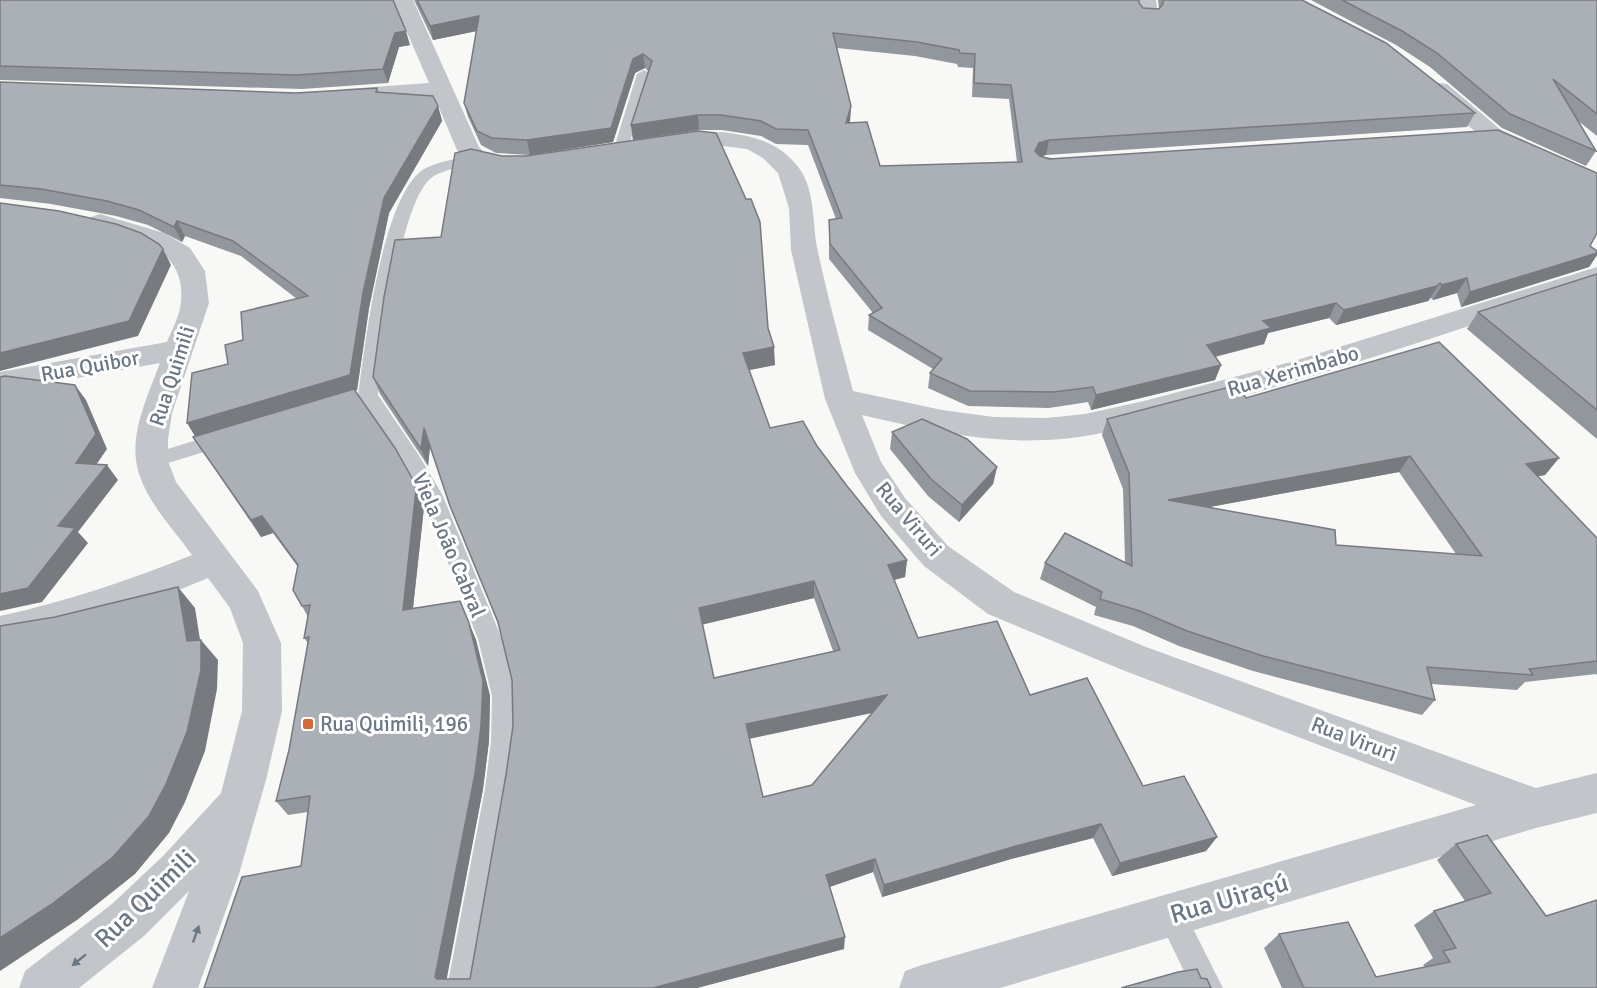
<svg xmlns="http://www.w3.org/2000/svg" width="1597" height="988" font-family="Signika,sans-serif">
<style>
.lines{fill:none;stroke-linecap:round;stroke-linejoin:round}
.service{fill:#c2c5c9;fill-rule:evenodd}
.minor{fill:#c2c5c9;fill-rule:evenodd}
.wall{fill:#92979d;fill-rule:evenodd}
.shaded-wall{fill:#777b7f}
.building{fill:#aab0b6;stroke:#777b7f;stroke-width:1.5;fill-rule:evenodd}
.oneway{fill:#6a7784}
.poi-dot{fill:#d46a3a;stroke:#fff;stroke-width:2}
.labels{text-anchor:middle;stroke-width:6;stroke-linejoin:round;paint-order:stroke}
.street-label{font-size:21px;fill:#6a7784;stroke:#fff}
.poi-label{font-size:21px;fill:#6a7784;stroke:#fff;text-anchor:start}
.near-street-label{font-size:26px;fill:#6a7784;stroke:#fff}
</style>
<rect width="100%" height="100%" fill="#f8f8f6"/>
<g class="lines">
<g class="service">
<polygon points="644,70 651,74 627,151 625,154 615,154 613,151 637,74"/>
<path d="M477,154L485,159L482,162C467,167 443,168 430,179C399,207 383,351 378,395L418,454L442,494L502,639L516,696L517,741L511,789L477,988H447L485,789L491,741L492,696L478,639L421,494L404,464L358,396C365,345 381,204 420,172C434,161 460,159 477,154Z"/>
<polygon points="226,431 233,433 236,438 233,443 152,468 145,466 142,461 145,456"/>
<polygon points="1171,901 1181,905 1223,988 1192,988 1157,915 1161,905"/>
</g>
<g class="minor">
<polygon points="393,0 413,0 479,147 485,153 516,159 520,164 516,169 508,171 470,164 457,150 434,96 345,103 337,101 334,96 337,91 345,89 429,83"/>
<polygon points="1136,0 1156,0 1158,16 1155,20 1141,20 1138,16"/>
<polygon points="1439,83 1447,84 1501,130 1597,173 1597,190 1485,140 1431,94 1428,89 1431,84"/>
<path d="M722,132C753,136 779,141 799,168C816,191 812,226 818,252C828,299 841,345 853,391L942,410L994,417L1046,418L1085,414L1144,401L1291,362L1597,267V284C1471,325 1345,369 1217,403C1161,418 1103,438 1045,440C982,443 922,429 862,415L881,462L905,498L948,546L1014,592L1146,647L1536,788L1597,773V813L1536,828L1000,988H899L905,971L922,965L1476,805L1120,669L988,614L924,566L881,516L855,473L825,399L791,250L789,208L778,173L763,158L747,149L722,146L675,150L667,148L663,143L667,138Z"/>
<path d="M100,214L164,233L190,248L205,271L209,303L172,413L168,439V461L176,482L258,591L281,643L282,711L266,780L239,874L198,988H152L189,891L144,936L79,988H19L25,971L112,904L164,855L221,793L242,711L243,643L230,608L208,578C140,607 72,630 0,648V616C68,601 127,581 192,555C172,527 140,495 136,460C132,427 149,393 160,363L0,392V372L167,342C172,330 180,315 181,302C186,245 134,240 91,227L87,222L91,217Z"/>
</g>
</g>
<g class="wall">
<polygon points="0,0 410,45 399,47 388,83 302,89 0,80"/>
<path d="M414,0H1139V3L1143,8L1159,9L1158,0H1302L1475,113L1467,127L1046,155L1040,156L1590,246L1597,251V255L1589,267L1461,307L1457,293L1433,300L1431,298L1428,301L1336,325L1329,318L1268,333L1264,344L1215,357L1221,365L1215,380L1091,410L1088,402L1049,408L968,406L928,388L930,373L933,369L868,330L869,315L873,313L829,259V220L836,219L808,145L776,144L761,136L722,130H699L633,140L631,125L648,71L645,68L635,73L613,142L530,155L496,153L481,145L468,117L464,103L476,31L433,40ZM837,48L915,56L957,64L958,67L973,68L972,97L1009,99L1017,162L880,166L850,123L851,106Z"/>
<polygon points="1311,0 1597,0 1597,136 1577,120 1596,151 1586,166 1502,128 1430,67 1396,45"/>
<path d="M0,82L296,93L377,88L379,92L438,106L442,121L389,213L369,308L357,390L355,391L424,507L413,608L460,601L476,640L490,696L489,741L483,789L446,979H470L506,775L513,726L512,680L498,624L430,448L428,466L380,394L373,377L768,328L775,365L749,370L770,428L817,446L847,486L907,560L905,577L894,580L918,638L1030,695L1143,786L1217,837L1206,851L1112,876L1093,838L1011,859L882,897L873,872L830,887L844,949L697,988H204L301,866L308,812L288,815L276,801L289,750L308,643L304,638L308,617L302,606L298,567L273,533L261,537L193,437L195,436L228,364L243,340L297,299L241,256L185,236L182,242L148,225L116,216L51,204L0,198ZM814,598L833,651L714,678L702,624ZM872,713L812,785L763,797L749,739Z"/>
<polygon points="1597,274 1597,439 1467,329 1478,312"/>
<path d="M1246,398L1559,458L1545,475L1537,476L1597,538V675L1596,674L1525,682L1517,690L1431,684L1435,700L1422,715L1253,671L1179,646L1133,626L1094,615L1096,607L1040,579L1045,563L1125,562L1123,489L1102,435L1107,419ZM1399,472L1456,554L1336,545L1209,507Z"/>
<polygon points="892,432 997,467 993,484 959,522 928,496 890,449"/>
<polygon points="1456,844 1597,988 1282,988 1264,948 1279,934 1376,977 1425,967 1423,965 1433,958 1414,925 1434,911 1465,901 1437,860"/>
</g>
<g class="shaded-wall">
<polygon points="479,16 482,30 433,40 430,26"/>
<polygon points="406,31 410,45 399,47 388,83 383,69 395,33"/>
<polygon points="643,54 645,68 635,73 613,142 530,155 527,140 633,59"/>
<polygon points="438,106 442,121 389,213 369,308 357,390 196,438 187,423 363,293 384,198"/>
<polygon points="851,106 850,120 846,137 846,123"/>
<polygon points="698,115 699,130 633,140 631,125"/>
<polygon points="1049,140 1046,155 1036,158 1035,151 1039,143"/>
<polygon points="177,221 185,236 182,242 174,227"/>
<polygon points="163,249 171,265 138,336 0,371 0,353"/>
<polygon points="1597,253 1597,255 1589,267 1461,307 1470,292"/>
<polygon points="1467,278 1457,293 1433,300 1442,285"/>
<polygon points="1440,283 1428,301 1336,325 1344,310"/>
<polygon points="1336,303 1329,318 1268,333 1264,344 1201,360 1207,345 1263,321"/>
<polygon points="774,347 775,365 744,371 743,353"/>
<polygon points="1221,365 1215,380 1091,410 1096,395"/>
<polygon points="75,385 86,400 107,449 87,478 76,463"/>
<polygon points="424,428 430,445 428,466 421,449"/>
<polygon points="1410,456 1399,472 1161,516 1168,500"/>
<polygon points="1559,458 1545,475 1513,481 1526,464"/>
<polygon points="107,465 118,480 78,532 88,543 42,602 0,611 0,594 58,526"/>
<polygon points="997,467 993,484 959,522 962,505"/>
<polygon points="412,478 424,507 411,626 403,610"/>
<polygon points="262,516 273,533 261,537 251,520"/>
<polygon points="907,560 905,577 886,582 888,565"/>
<polygon points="814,581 814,598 701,625 699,608"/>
<polygon points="178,587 195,608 201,646 201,640 218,660 217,689 205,751 185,802 169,833 135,874 77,920 0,971 0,938 187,641"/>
<polygon points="460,601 476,640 490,696 489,741 483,789 445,988 435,977"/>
<polygon points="887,695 885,710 747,739 746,724"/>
<polygon points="1101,824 1093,838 1011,859 882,897 884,885 1016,846"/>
<polygon points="1217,837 1206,851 1112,876 1120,863"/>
<polygon points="875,859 873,872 826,888 826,875"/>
<polygon points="845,937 844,949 697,988 653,988"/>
</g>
<g class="building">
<polygon points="0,0 393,0 406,31 395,33 383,69 297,75 0,66"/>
<path d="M417,0H1139V3L1143,8L1159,9L1163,4V0H1302L1386,43L1475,113L1049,140L1039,143L1035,151L1040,156L1049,159L1498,130L1597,173V233L1590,246L1597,251V253L1470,292L1467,278L1442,285L1440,283L1437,286L1344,310L1336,303L1263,321L1271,328L1207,345L1221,365L1096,395L1093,387L1053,392L970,391L930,373L942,359L869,315L882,308L830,244L829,220L842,218L808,130L776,129L761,121L721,115H698L631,125L652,61L643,54L633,59L611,128L527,140L492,138L477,131L464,103L479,16L430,26ZM833,33L917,42L959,50L960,53L975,54L974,83L1011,85L1022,162L880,166L867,122L846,123L851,106Z"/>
<polygon points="1342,0 1597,0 1597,114 1553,79 1596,151 1510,114 1437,53 1402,31"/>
<polygon points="0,82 296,93 377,88 376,92 433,96 438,106 384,198 363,293 350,375 187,423 192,373 228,364 225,345 243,340 241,312 308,296 233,241 177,221 174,227 139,210 107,201 41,189 0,185"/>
<path d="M698,131L716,133L746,199H751L760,222L768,328L774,347L743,353L770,428L803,421L817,446L847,486L907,560L888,565L918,638L997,621L1030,695L1087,678L1143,786L1184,776L1217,837L1120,863L1101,824L1016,846L884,885L875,859L826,875L845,937L653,988H204L242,877L301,866L310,796L276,801L289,750L309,637L304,638L310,605L302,606L293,590L298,565L262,516L251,520L193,437L354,389L395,448L412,478L416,490L403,610L460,601L469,623L483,681L481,726L475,774L435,977L437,979H470L506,775L513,726L512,680L498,622L450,506L424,428L421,449L373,377L384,297L395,240L441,237L455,153L471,149L502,156H526ZM814,581L840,650L714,678L699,608ZM887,695L812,785L763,797L746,724Z"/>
<polygon points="0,203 59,211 116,224 141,233 159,244 163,249 129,321 0,353"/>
<polygon points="1597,274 1597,410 1478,312"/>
<path d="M1439,342L1559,458L1526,464L1597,538V661L1529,669L1533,675L1427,667L1435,700L1263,656L1187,631L1140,611L1100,599L1102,592L1045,563L1065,533L1132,566L1129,473L1107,419L1237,385L1246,398ZM1410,456L1482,556L1336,545L1335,530L1168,500Z"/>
<polygon points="5,376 75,385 96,434 76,463 107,465 58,526 75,528 28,588 0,594 0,377"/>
<polygon points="922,419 967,439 997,467 962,505 931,479 892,432"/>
<polygon points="178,587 187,641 201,640 201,670 187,732 166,784 149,816 113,857 52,904 0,938 0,626 55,617"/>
<polygon points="1487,835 1546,916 1597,900 1597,988 1304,988 1279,934 1348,922 1376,977 1450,962 1443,951 1456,948 1434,911 1491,893 1456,844"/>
<polygon points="1197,969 1201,978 1207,979 1211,988 1121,988 1178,972"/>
</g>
<defs><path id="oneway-solid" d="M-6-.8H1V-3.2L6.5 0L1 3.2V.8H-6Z" transform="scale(1.5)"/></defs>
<g class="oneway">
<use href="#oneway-solid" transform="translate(196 934) rotate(-70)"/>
<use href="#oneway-solid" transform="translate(79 960) rotate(141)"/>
</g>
<rect class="poi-dot" x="302" y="718" width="12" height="12" rx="3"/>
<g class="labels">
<g class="street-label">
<text transform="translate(90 366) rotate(-10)" y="7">Rua Quibor</text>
<text transform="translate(1293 371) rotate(-16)" y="7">Rua Xerimbabo</text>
<text transform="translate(172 376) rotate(-72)" y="7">Rua Quimili</text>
<text transform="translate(909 519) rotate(50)" y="7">Rua Viruri</text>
<text transform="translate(449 545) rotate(67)" y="7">Viela João Cabral</text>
<text transform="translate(1354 739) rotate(21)" y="7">Rua Viruri</text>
</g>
<g class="poi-label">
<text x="320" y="731">Rua Quimili, 196</text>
</g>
<g class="near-street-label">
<text transform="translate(145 898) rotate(-44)" y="9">Rua Quimili</text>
<text transform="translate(1229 898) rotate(-16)" y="9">Rua Uiraçú</text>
</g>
</g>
</svg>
